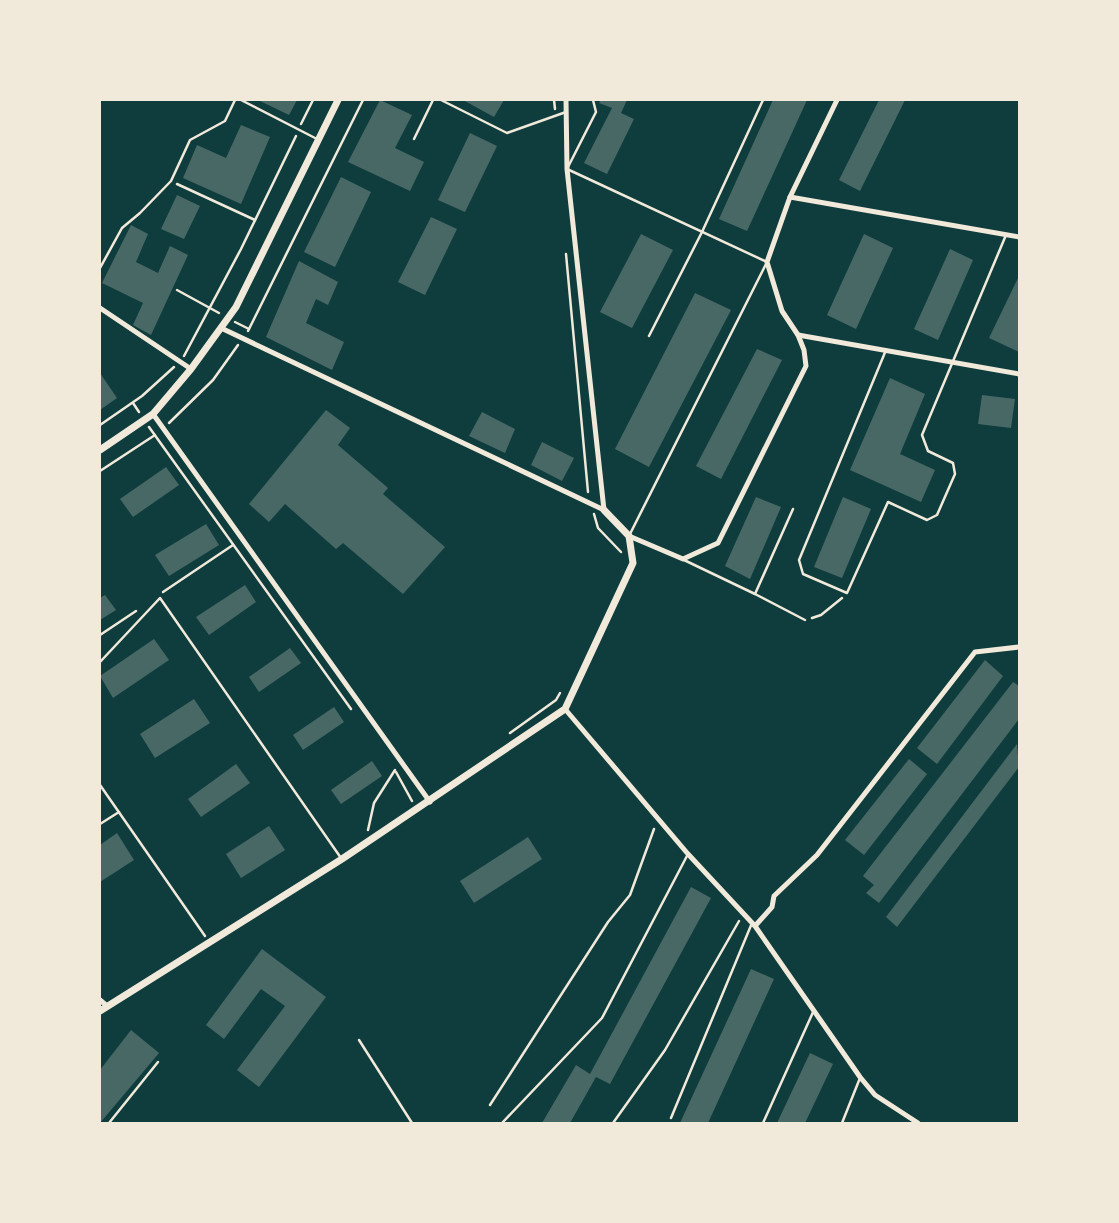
<svg xmlns="http://www.w3.org/2000/svg" width="1119" height="1223" font-family="Ubuntu,sans-serif">
<style>
.building{fill:#486865}
.lines{fill:none;stroke-linecap:round;stroke-linejoin:round}
.path{stroke:#f1e9da;stroke-width:2.5}
.service{stroke:#f1e9da;stroke-width:2.5}
.minor{stroke:#f1e9da;stroke-width:5}
.tertiary{stroke:#f1e9da;stroke-width:7}
</style>
<rect width="100%" height="100%" fill="#0f3d3e"/>
<g class="building">
<polygon points="258,100 297,100 289,115"/>
<polygon points="380,100 412,115 395,148 424,162 410,191 348,162"/>
<polygon points="463,100 504,100 494,117"/>
<polygon points="601,100 627,100 621,113 634,119 607,174 584,163 612,108 599,103"/>
<polygon points="773,100 807,100 747,231 719,219"/>
<polygon points="879,100 905,100 860,191 839,180"/>
<polygon points="241,125 270,137 241,204 183,178 197,145 226,158"/>
<polygon points="470,133 497,146 465,212 438,200"/>
<polygon points="341,177 371,192 335,267 304,252"/>
<polygon points="177,195 200,206 184,239 161,229"/>
<polygon points="431,217 457,229 425,295 398,282"/>
<polygon points="131,225 148,234 136,262 158,273 170,246 188,255 151,335 133,325 143,303 102,283"/>
<polygon points="641,234 673,250 632,328 600,312"/>
<polygon points="864,234 893,248 856,329 827,315"/>
<polygon points="950,249 973,260 938,340 914,329"/>
<polygon points="299,261 338,282 328,305 316,299 306,323 344,342 332,370 266,337"/>
<polygon points="1019,276 1019,352 989,338"/>
<polygon points="695,293 731,310 649,467 615,449"/>
<polygon points="757,349 782,360 721,479 696,466"/>
<polygon points="100,373 117,398 100,410"/>
<polygon points="890,378 925,394 900,454 935,470 921,502 850,470"/>
<polygon points="982,395 1015,399 1011,428 978,424"/>
<polygon points="326,410 350,428 338,445 388,488 383,494 445,547 403,594 343,543 336,549 285,504 269,522 249,504"/>
<polygon points="482,412 515,429 505,453 469,436"/>
<polygon points="542,442 574,458 562,481 531,465"/>
<polygon points="166,467 179,485 133,517 120,499"/>
<polygon points="756,497 781,507 750,579 725,566"/>
<polygon points="843,497 871,509 842,578 814,567"/>
<polygon points="206,524 219,545 169,576 155,555"/>
<polygon points="245,585 256,602 209,635 196,617"/>
<polygon points="105,595 116,610 100,620 100,598"/>
<polygon points="154,639 169,660 113,698 100,676"/>
<polygon points="290,648 301,663 259,692 249,677"/>
<polygon points="985,660 1003,676 937,764 917,748"/>
<polygon points="1013,682 1019,686 1019,719 879,903 866,893 874,885 863,876"/>
<polygon points="194,699 210,723 155,758 140,734"/>
<polygon points="334,707 344,722 303,750 293,735"/>
<polygon points="1017,744 1019,767 897,927 886,917"/>
<polygon points="909,759 927,774 864,855 845,840"/>
<polygon points="372,761 382,776 341,804 331,790"/>
<polygon points="236,764 250,783 201,817 188,799"/>
<polygon points="269,826 285,850 241,878 226,854"/>
<polygon points="117,833 134,860 100,882 100,845"/>
<polygon points="528,837 542,859 474,903 460,881"/>
<polygon points="691,887 711,898 610,1084 596,1077 570,1123 542,1123 576,1065 590,1074"/>
<polygon points="262,949 326,997 259,1087 237,1070 285,1006 261,989 224,1039 206,1025"/>
<polygon points="751,969 774,979 708,1123 680,1123"/>
<polygon points="131,1030 159,1053 100,1123 100,1070"/>
<polygon points="810,1053 833,1064 805,1123 777,1123"/>
</g>
<g class="lines">
<g class="path">
<polyline points="554,100 555,109"/>
<polyline points="301,124 313,100"/>
<polyline points="177,184 255,220"/>
<polyline points="566,254 588,492"/>
<polyline points="177,290 219,313"/>
<polyline points="235,322 249,329"/>
<polyline points="248,331 363,100"/>
<polyline points="184,356 241,249 296,136"/>
<polyline points="133,403 139,412"/>
<polyline points="169,423 213,380 238,345"/>
<polyline points="100,425 142,396 174,367"/>
<polyline points="149,427 351,709"/>
<polyline points="100,471 155,435"/>
<polyline points="594,514 598,528 621,552"/>
<polyline points="163,592 233,545"/>
<polyline points="812,618 821,615 842,598"/>
<polyline points="100,635 136,611"/>
<polyline points="510,733 556,700 560,693"/>
<polyline points="396,772 412,801"/>
<polyline points="100,785 205,936"/>
<polyline points="100,824 119,812"/>
<polyline points="368,830 374,803 395,770"/>
<polyline points="359,1040 412,1123"/>
<polyline points="490,1105 608,922 630,895 654,829"/>
<polyline points="613,1123 665,1050 739,921"/>
</g>
<g class="service">
<polyline points="241,100 317,139"/>
<polyline points="441,100 507,133 566,112"/>
<polyline points="593,100 596,112 567,169 767,262 629,536"/>
<polyline points="414,139 433,100"/>
<polyline points="100,268 122,228 140,213 171,181 190,140 225,121 235,100"/>
<polyline points="649,336 702,232 763,100"/>
<polyline points="886,350 799,560 803,574 847,593 888,502 927,520 937,515 955,474 953,463 928,451 922,435 1006,235"/>
<polyline points="684,560 755,594 793,509"/>
<polyline points="755,594 805,620"/>
<polyline points="100,662 160,598 341,858"/>
<polyline points="671,1118 752,923"/>
<polyline points="109,1123 158,1062"/>
<polyline points="502,1123 602,1018 688,854"/>
<polyline points="763,1123 814,1010"/>
<polyline points="842,1123 860,1078"/>
</g>
<g class="minor">
<polyline points="566,100 567,169 604,510"/>
<polyline points="790,197 1019,237"/>
<polyline points="100,308 191,369"/>
<polyline points="221,328 604,510"/>
<polyline points="798,335 1019,374"/>
<polyline points="153,414 430,802"/>
<polyline points="629,536 683,559 718,543 806,366 804,350 798,335 782,311 767,262 790,197 837,100"/>
<polyline points="565,709 688,854 755,926 860,1077 875,1095 918,1123"/>
<polyline points="755,926 772,907 774,896 817,855 975,652 1019,647"/>
<polyline points="100,1000 107,1006"/>
</g>
<g class="tertiary">
<polyline points="100,450 153,414 191,369 236,307 338,100"/>
<polyline points="100,1011 342,859 565,709 633,563 629,536 604,510"/>
</g>
</g>
<rect width="1119" height="1223" fill="none" stroke="#f1e9da" stroke-width="202"/>
</svg>
